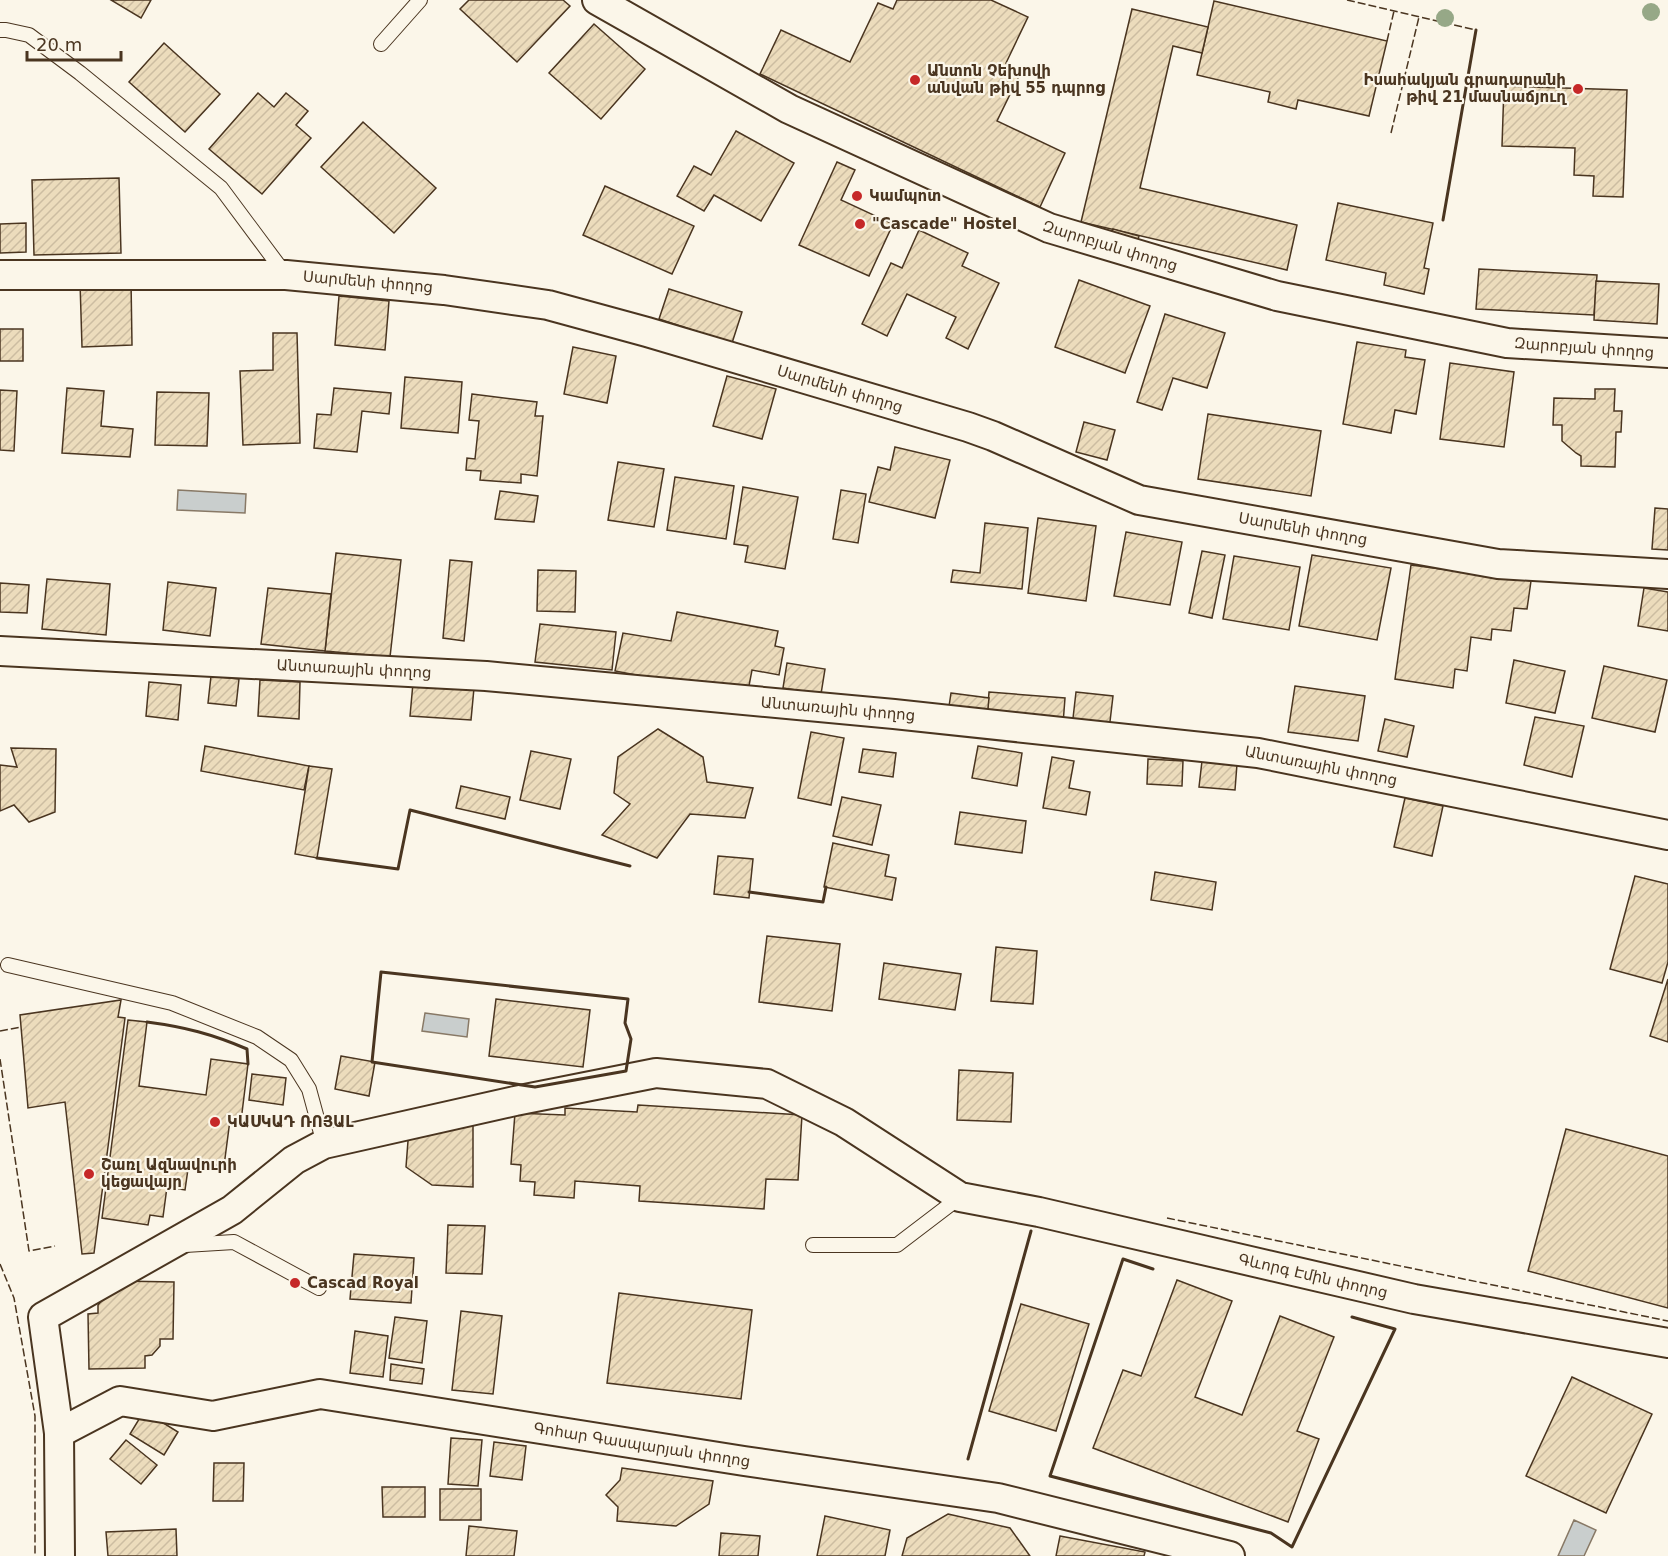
<svg xmlns="http://www.w3.org/2000/svg" width="1668" height="1556" font-family="'DejaVu Sans','Noto Sans Armenian',sans-serif">
<style>
.water{fill:#c9cecd;stroke:#887966;stroke-width:1.5}
.building{fill:url(#building-hatch);stroke:#4a3520;stroke-width:1.5}
.lines{fill:none;stroke-linecap:round;stroke-linejoin:round}
.lane-casing{stroke:#4a3520;stroke-width:16}
.street-casing{stroke:#4a3520;stroke-width:32}
.lane{stroke:#fbf6e9;stroke-width:14}
.street{stroke:#fbf6e9;stroke-width:28}
.fence{stroke:#4a3520;stroke-width:1.5;stroke-dasharray:8 3;stroke-linecap:butt}
.wall{stroke:#4a3520;stroke-width:3}
.tree{fill:#96a887}
.poi-dot{fill:#c62828;stroke:#fbf6e9;stroke-width:2}
.labels{text-anchor:middle;stroke-width:4.5;stroke-linejoin:round;paint-order:stroke}
.poi-label{font-size:15px;font-weight:bold;fill:#4a3520;stroke:#fbf6e9;text-anchor:start}
.street-label{font-size:15px;fill:#4a3520;stroke:#fbf6e9}
</style>
<defs>
<pattern id="building-hatch" width="6" height="6" patternUnits="userSpaceOnUse" patternTransform="scale(1.5)"><rect width="6" height="6" fill="#ecdcbc"/><path d="M-1 1l2-2M0 6l6-6M5 7l2-2" fill="none" stroke="#ccbda1"/></pattern>
</defs>
<rect width="100%" height="100%" fill="#fbf6e9"/>
<g class="water">
<polygon points="178,490 246,494 245,513 177,510"/>
<polygon points="425,1013 469,1019 467,1037 422,1031"/>
<polygon points="1574,1520 1596,1530 1584,1556 1558,1556"/>
</g>
<g class="building">
<polygon points="111,0 151,0 141,18"/>
<polygon points="469,0 563,0 570,6 517,62 460,9"/>
<polygon points="897,0 991,0 1028,17 1006,63 1022,70 997,121 1065,153 1040,207 760,74 781,30 850,62 878,3 893,9"/>
<polygon points="1214,1 1387,41 1369,116 1298,100 1296,109 1268,102 1270,92 1197,75"/>
<polygon points="1132,9 1208,27 1202,53 1173,46 1140,188 1297,225 1287,270 1081,222"/>
<polygon points="594,24 645,69 601,119 549,73"/>
<polygon points="164,43 220,94 185,132 129,82"/>
<polygon points="1504,86 1627,90 1623,197 1593,196 1594,176 1574,175 1575,148 1502,146"/>
<polygon points="258,93 274,107 286,93 308,111 296,125 311,138 262,194 209,149"/>
<polygon points="363,122 436,188 394,233 321,167"/>
<polygon points="736,131 794,163 761,221 714,195 704,211 677,196 694,166 711,175"/>
<polygon points="837,162 855,170 841,200 893,224 869,276 799,245"/>
<polygon points="119,178 121,253 34,255 32,180"/>
<polygon points="605,186 694,226 672,274 583,235"/>
<polygon points="1338,203 1433,223 1424,268 1429,269 1424,294 1384,285 1386,273 1326,260"/>
<polygon points="26,223 26,252 0,253 0,224"/>
<polygon points="1113,229 1139,236 1136,246 1110,240"/>
<polygon points="919,230 968,253 962,266 999,283 968,349 946,338 956,317 907,294 887,336 862,324 891,263 902,268"/>
<polygon points="1479,269 1597,275 1594,315 1476,309"/>
<polygon points="131,280 132,345 82,347 80,282"/>
<polygon points="1079,280 1150,306 1125,373 1055,347"/>
<polygon points="1596,281 1659,284 1657,324 1594,320"/>
<polygon points="669,289 742,312 732,343 659,319"/>
<polygon points="339,296 389,301 385,350 335,345"/>
<polygon points="1165,314 1225,333 1207,388 1173,378 1162,410 1137,402"/>
<rect x="0" y="329" width="23" height="32"/>
<polygon points="273,333 297,333 300,443 243,445 240,371 273,370"/>
<polygon points="1357,342 1406,350 1405,357 1425,360 1416,414 1395,410 1391,433 1343,424"/>
<polygon points="573,347 616,356 607,403 564,394"/>
<polygon points="1450,363 1514,372 1504,447 1440,439"/>
<polygon points="727,376 776,389 762,439 713,426"/>
<polygon points="405,377 462,382 458,433 401,428"/>
<polygon points="67,388 104,391 101,426 133,429 130,457 62,453"/>
<polygon points="334,388 391,393 389,414 362,411 357,452 314,448 317,414 331,415"/>
<polygon points="1595,389 1615,389 1614,411 1622,411 1621,432 1616,432 1615,467 1581,466 1581,456 1576,453 1562,441 1562,425 1553,425 1554,398 1595,399"/>
<polygon points="0,390 17,391 14,451 0,450"/>
<polygon points="157,392 209,393 207,446 155,445"/>
<polygon points="472,394 537,402 535,416 543,416 537,476 521,474 521,483 480,480 481,471 466,470 467,458 475,459 479,421 469,420"/>
<polygon points="1208,414 1321,431 1311,496 1198,479"/>
<polygon points="1084,422 1115,430 1107,460 1076,452"/>
<polygon points="895,447 950,460 935,518 869,502 878,467 890,470"/>
<polygon points="618,462 664,469 654,527 608,520"/>
<polygon points="675,477 734,486 726,539 667,530"/>
<polygon points="743,487 798,497 785,569 745,562 748,546 734,544"/>
<polygon points="841,490 866,494 858,543 833,539"/>
<polygon points="500,491 538,496 534,522 495,519"/>
<polygon points="1655,508 1668,509 1668,550 1652,549"/>
<polygon points="1038,518 1096,526 1086,601 1028,593"/>
<polygon points="985,523 1028,528 1022,589 951,582 953,570 980,573"/>
<polygon points="1126,532 1182,542 1170,605 1114,596"/>
<polygon points="1202,551 1225,555 1212,618 1189,613"/>
<polygon points="336,553 401,560 390,657 325,651"/>
<polygon points="1312,555 1391,568 1377,640 1299,626"/>
<polygon points="1234,556 1300,567 1289,630 1223,619"/>
<polygon points="450,560 472,562 464,641 443,638"/>
<polygon points="1411,565 1531,581 1527,609 1514,608 1511,631 1492,629 1491,640 1471,637 1467,671 1455,669 1453,688 1395,679"/>
<polygon points="538,570 576,571 575,612 537,611"/>
<polygon points="47,579 110,584 106,635 42,629"/>
<polygon points="168,582 216,588 210,636 163,630"/>
<polygon points="0,583 29,585 27,613 0,612"/>
<polygon points="268,588 331,594 325,651 261,644"/>
<polygon points="1644,588 1668,592 1668,631 1638,626"/>
<polygon points="677,612 778,631 775,646 784,648 779,675 752,670 747,696 615,671 623,633 671,641"/>
<polygon points="540,624 616,632 612,670 535,662"/>
<polygon points="1514,660 1565,671 1555,713 1506,703"/>
<polygon points="787,663 825,669 821,694 783,688"/>
<polygon points="1604,666 1667,680 1655,732 1592,718"/>
<polygon points="211,676 239,679 236,706 208,703"/>
<polygon points="260,680 300,682 299,719 258,716"/>
<polygon points="149,682 181,685 178,720 146,716"/>
<polygon points="413,683 474,688 471,720 410,716"/>
<polygon points="1295,686 1365,696 1358,741 1288,732"/>
<polygon points="989,692 1065,698 1063,724 987,718"/>
<polygon points="1076,692 1113,696 1109,730 1072,727"/>
<polygon points="951,693 989,698 987,718 948,713"/>
<polygon points="1535,717 1584,726 1572,777 1524,765"/>
<polygon points="1385,719 1414,726 1407,757 1378,751"/>
<polygon points="658,729 703,757 707,782 753,788 745,818 690,814 657,858 602,835 630,804 614,793 618,757"/>
<polygon points="811,732 844,738 831,805 798,798"/>
<polygon points="205,746 309,766 304,790 201,771"/>
<polygon points="978,746 1022,753 1017,786 972,778"/>
<polygon points="11,748 56,749 55,812 29,822 14,805 0,811 0,765 17,767"/>
<polygon points="863,749 896,753 893,777 859,772"/>
<polygon points="531,751 571,759 560,809 520,800"/>
<polygon points="1052,757 1074,761 1069,788 1090,792 1086,815 1043,808"/>
<polygon points="1148,759 1183,761 1182,786 1147,784"/>
<polygon points="1202,761 1237,764 1235,790 1199,787"/>
<polygon points="309,766 332,769 317,858 295,854"/>
<polygon points="461,786 510,797 505,819 456,808"/>
<polygon points="842,797 881,805 872,845 833,836"/>
<polygon points="1405,798 1443,806 1432,856 1394,847"/>
<polygon points="960,812 1026,821 1022,853 955,844"/>
<polygon points="833,843 889,855 885,876 896,878 892,900 824,887"/>
<polygon points="718,856 753,859 749,898 714,894"/>
<polygon points="1155,872 1216,882 1212,910 1151,900"/>
<polygon points="1635,876 1668,884 1668,962 1662,983 1610,969"/>
<polygon points="767,936 840,944 832,1011 759,1002"/>
<polygon points="996,947 1037,951 1033,1004 991,1001"/>
<polygon points="884,963 961,974 955,1010 879,999"/>
<polygon points="1668,979 1668,1042 1650,1036"/>
<polygon points="496,999 590,1010 583,1067 489,1056"/>
<polygon points="121,1000 118,1017 125,1018 94,1253 82,1254 65,1102 28,1108 20,1015"/>
<polygon points="128,1020 147,1022 139,1086 206,1095 211,1059 248,1064 241,1121 230,1120 224,1166 189,1162 185,1190 167,1187 163,1217 150,1215 148,1225 102,1218"/>
<polygon points="341,1056 375,1062 369,1096 335,1089"/>
<polygon points="959,1070 1013,1073 1011,1122 957,1120"/>
<polygon points="252,1074 286,1078 283,1105 249,1100"/>
<polygon points="638,1105 802,1115 798,1180 766,1179 764,1209 639,1201 640,1186 575,1181 574,1198 534,1195 535,1182 520,1181 521,1165 511,1164 515,1113 565,1115 565,1108 637,1112"/>
<polygon points="473,1118 473,1187 432,1185 406,1167 409,1128"/>
<polygon points="1566,1129 1668,1156 1668,1308 1528,1271"/>
<polygon points="448,1225 485,1226 482,1274 446,1273"/>
<polygon points="354,1254 414,1258 411,1303 350,1299"/>
<polygon points="1177,1280 1232,1301 1195,1397 1242,1415 1280,1316 1334,1337 1297,1431 1319,1439 1288,1522 1093,1448 1123,1370 1141,1376"/>
<polygon points="120,1281 174,1282 173,1339 160,1339 160,1346 152,1355 145,1356 145,1368 89,1369 88,1314 98,1313 98,1305 111,1290 120,1290"/>
<polygon points="619,1293 752,1310 741,1399 607,1383"/>
<polygon points="1021,1304 1089,1324 1056,1431 989,1411"/>
<polygon points="461,1311 502,1316 493,1394 452,1390"/>
<polygon points="395,1317 427,1321 422,1363 389,1358"/>
<polygon points="355,1331 388,1336 383,1377 350,1373"/>
<polygon points="391,1364 424,1369 422,1384 390,1380"/>
<polygon points="1572,1377 1652,1414 1606,1513 1526,1476"/>
<polygon points="144,1411 178,1432 164,1455 130,1434"/>
<polygon points="451,1438 482,1440 478,1486 448,1484"/>
<polygon points="126,1440 157,1465 141,1484 110,1459"/>
<polygon points="494,1442 526,1446 522,1480 490,1476"/>
<polygon points="214,1463 244,1463 243,1501 213,1501"/>
<polygon points="622,1468 713,1481 709,1504 676,1526 617,1521 618,1507 606,1495 620,1480"/>
<polygon points="382,1487 425,1487 425,1517 383,1517"/>
<rect x="440" y="1489" width="41" height="31"/>
<polygon points="948,1514 1010,1528 1030,1556 902,1556 907,1538"/>
<polygon points="825,1516 890,1530 885,1556 817,1556"/>
<polygon points="469,1526 517,1531 514,1556 466,1556"/>
<polygon points="176,1529 177,1556 108,1556 106,1532"/>
<polygon points="721,1533 760,1536 758,1556 719,1556"/>
<polygon points="1060,1536 1145,1552 1144,1556 1056,1556"/>
</g>
<g class="lines">
<defs>
<g id="lane">
<polyline points="0,30 6,30 29,35 80,73 221,188 285,274"/>
<polyline points="381,44 420,0"/>
<polyline points="8,965 172,1003 257,1037 291,1060 309,1089 324,1144"/>
<polyline points="185,1245 234,1242 319,1288"/>
<polyline points="813,1245 897,1245 960,1197"/>
</g>
<g id="street">
<polyline points="597,0 789,109 1049,228 1277,296 1507,343 1668,353"/>
<polyline points="0,275 286,275 444,290 548,305 647,332 968,427 993,436 1139,500 1498,564 1668,574"/>
<polyline points="0,651 486,676 894,714 1258,753 1668,835"/>
<polyline points="59,1433 120,1401 213,1416 320,1394 744,1461 998,1498 1230,1556"/>
<polyline points="60,1556 59,1433 43,1317 232,1210 294,1160 324,1144 515,1101 656,1073 767,1084 844,1122 960,1197 1039,1212 1414,1299 1668,1343"/>
</g>
</defs>
<use href="#lane" class="lane-casing"/>
<use href="#street" class="street-casing"/>
<use href="#lane" class="lane"/>
<use href="#street" class="street"/>
<g class="fence">
<polyline points="1347,0 1476,30"/>
<polyline points="1387,41 1394,11"/>
<polyline points="1391,133 1419,17"/>
<polyline points="0,1031 21,1027"/>
<polyline points="0,1059 29,1251 55,1246"/>
<polyline points="1167,1218 1668,1321"/>
<polyline points="0,1264 14,1298 35,1416 35,1556"/>
</g>
<g class="wall">
<polyline points="1443,220 1476,30"/>
<polyline points="317,858 398,869 410,810 630,866"/>
<polyline points="749,892 823,902 826,887"/>
<polygon points="381,972 628,999 625,1023 631,1039 626,1071 535,1087 372,1062"/>
<path d="M147,1022C185,1027 212,1034 247,1049L248,1064"/>
<polyline points="1153,1269 1123,1259 1050,1476 1271,1533 1292,1547 1395,1329 1352,1317"/>
<polyline points="968,1459 1031,1231"/>
</g>
</g>
<g class="tree">
<circle cx="1651" cy="12" r="9"/>
<circle cx="1445" cy="18" r="9"/>
</g>
<g class="poi-dot">
<circle cx="915" cy="80" r="6"/>
<circle cx="1578" cy="89" r="6"/>
<circle cx="857" cy="196" r="6"/>
<circle cx="860" cy="224" r="6"/>
<circle cx="215" cy="1122" r="6"/>
<circle cx="89" cy="1174" r="6"/>
<circle cx="295" cy="1283" r="6"/>
</g>
<g class="labels">
<g class="poi-label">
<text x="927" y="76">Անտոն Չեխովի<tspan x="927" dy="17">անվան թիվ 55 դպրոց</tspan></text>
<text x="1566" y="85" text-anchor="end">Իսահակյան գրադարանի<tspan x="1566" dy="17">թիվ 21 մասնաճյուղ</tspan></text>
<text x="869" y="201">Կամպոտ</text>
<text x="872" y="229">"Cascade" Hostel</text>
<text x="227" y="1127">ԿԱՍԿԱԴ ՌՈՅԱԼ</text>
<text x="101" y="1170">Շառլ Ազնավուրի<tspan x="101" dy="17">կեցավայր</tspan></text>
<text x="307" y="1288">Cascad Royal</text>
</g>
<g class="street-label">
<text transform="translate(1110 246) rotate(17)" y="5">Զարոբյան փողոց</text>
<text transform="translate(368 282) rotate(5)" y="5">Սարմենի փողոց</text>
<text transform="translate(1584 348) rotate(4)" y="5">Զարոբյան փողոց</text>
<text transform="translate(840 389) rotate(17)" y="5">Սարմենի փողոց</text>
<text transform="translate(1303 529) rotate(10)" y="5">Սարմենի փողոց</text>
<text transform="translate(354 669) rotate(3)" y="5">Անտառային փողոց</text>
<text transform="translate(838 709) rotate(5)" y="5">Անտառային փողոց</text>
<text transform="translate(1321 766) rotate(11)" y="5">Անտառային փողոց</text>
<text transform="translate(1313 1276) rotate(13)" y="5">Գևորգ Էմին փողոց</text>
<text transform="translate(642 1445) rotate(9)" y="5">Գոհար Գասպարյան փողոց</text>
</g>
</g>
<path d="M27 51v9h94v-9" fill="none" stroke="#4a3520" stroke-width="3"/>
<text x="36" y="51" font-size="18" fill="#4a3520" stroke="#fbf6e9" stroke-width="4.5" paint-order="stroke">20 m</text>
</svg>
